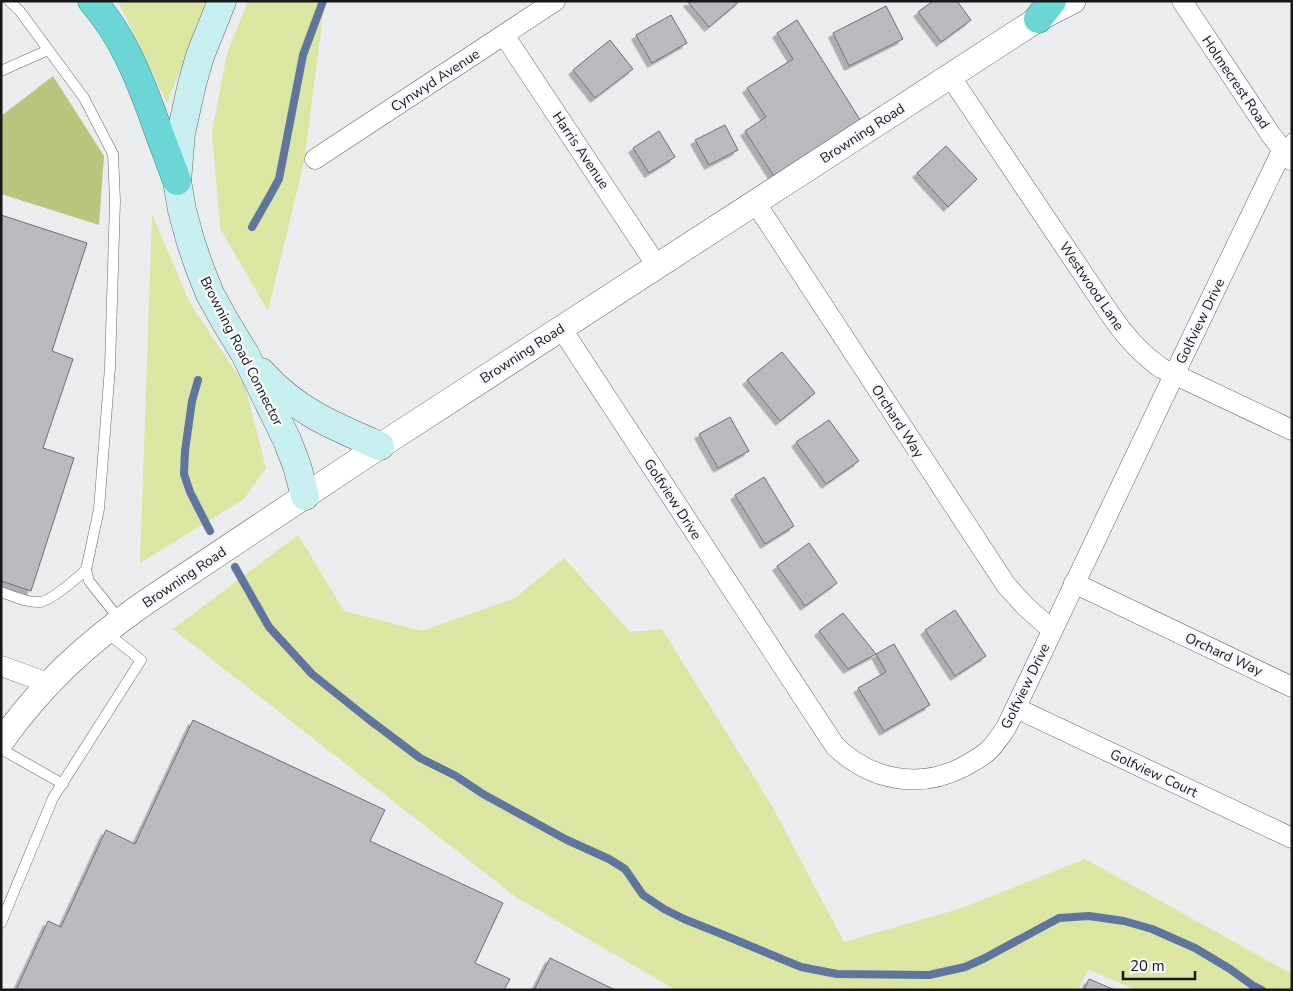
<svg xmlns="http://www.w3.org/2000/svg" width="1293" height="991" font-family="'Nunito Sans',sans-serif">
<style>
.green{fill:#dbe6a2}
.forest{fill:#b9c47d}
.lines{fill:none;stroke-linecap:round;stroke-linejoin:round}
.stream{stroke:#5f749e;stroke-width:8}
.building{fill:#b8babd;stroke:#6e7073;filter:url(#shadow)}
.service-casing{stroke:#67686b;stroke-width:11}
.minor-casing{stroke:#67686b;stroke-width:21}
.tertiary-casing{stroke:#67686b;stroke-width:26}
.secondary-casing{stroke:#67686b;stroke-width:29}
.trunk-casing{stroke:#368c8c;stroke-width:29}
.service{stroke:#fff;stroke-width:10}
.minor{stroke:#fff;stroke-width:20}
.tertiary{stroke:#fff;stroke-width:25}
.secondary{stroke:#c8efef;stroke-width:28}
.trunk{stroke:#6cd6d6;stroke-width:28}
.labels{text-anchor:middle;stroke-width:5;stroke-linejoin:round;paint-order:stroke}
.street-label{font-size:14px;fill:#161718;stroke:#f7f9fc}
</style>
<defs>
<filter id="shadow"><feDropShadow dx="-4.5" dy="4.5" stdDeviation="0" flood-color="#0004"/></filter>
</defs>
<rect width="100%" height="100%" fill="#eaecee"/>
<g class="green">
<polygon points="118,1 208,1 167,103"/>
<polygon points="248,1 325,1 304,162 268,311 220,228 212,133 227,53"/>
<polygon points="152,214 190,303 245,386 266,468 244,499 140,563"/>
<polygon points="298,535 344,611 422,631 515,598 564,558 630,632 662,629 772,806 844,942 962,908 1085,859 1292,974 1292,990 1136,990 1088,969 1078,990 676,990 516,897 173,629"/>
</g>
<polygon class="forest" points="53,76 104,156 99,225 1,194 1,116"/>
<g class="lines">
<g class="stream">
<polyline points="252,227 268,199 279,179 303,55 323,1"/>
<polyline points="198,380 192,401 185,451 184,474 190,492 210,531"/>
<polyline points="235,567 269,627 312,674 367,718 420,758 456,776 483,794 567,840 609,859 625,869 643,895 664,909 684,919 719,933 801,967 837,974 929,975 965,967 985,958 1059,918 1089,916 1124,921 1152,929 1195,948 1230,969 1252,985 1262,990"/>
</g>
</g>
<g class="building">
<polygon points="689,1 740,1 709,27 688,2"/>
<polygon points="933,1 957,1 971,20 941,42 918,12"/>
<polygon points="886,6 903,39 849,66 833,33"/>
<polygon points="671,15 687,43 652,63 636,35"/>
<polygon points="797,20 864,126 777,181 745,131 766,117 747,88 793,59 777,33"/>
<polygon points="610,40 633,69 595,98 573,70"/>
<polygon points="725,125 738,150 709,165 695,140"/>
<polygon points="659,131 675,157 649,173 633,148"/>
<polygon points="946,146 977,179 948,207 917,173"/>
<polygon points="1,215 87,243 52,351 73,359 43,448 74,458 31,591 1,581"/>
<polygon points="782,352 815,393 780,421 747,380"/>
<polygon points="730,417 749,451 718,468 699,434"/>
<polygon points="829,420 859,461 826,484 796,442"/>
<polygon points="764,477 794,526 765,544 735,495"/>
<polygon points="809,543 837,583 805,606 777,566"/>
<polygon points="955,610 986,656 955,676 925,630"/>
<polygon points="843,613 876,654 848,669 819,631"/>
<polygon points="894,644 930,705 884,731 858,688 886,672 876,654"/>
<polygon points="193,720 385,810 370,841 503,903 475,963 510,979 504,990 16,990 48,921 61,927 106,830 135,844"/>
<polygon points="550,958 615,990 534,990"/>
<polygon points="1089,979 1115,990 1084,990"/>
</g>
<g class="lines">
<defs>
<g id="service">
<polyline points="9,1 19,10 84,98 113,154 115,201 110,367 99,509 86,570 89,581 120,620"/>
<polyline points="1,71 48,50"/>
<polyline points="1282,151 1292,138"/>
<path d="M1,592C13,596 27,603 40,602C51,601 77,578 86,570"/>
<polyline points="1,749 63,784"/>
<polyline points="1,923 53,798 141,660 106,632"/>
</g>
<g id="minor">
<polyline points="1182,1 1271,135 1291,160"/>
<polyline points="504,35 657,266"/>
<path d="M950,76L1110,314C1124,335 1140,353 1161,368L1292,430"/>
<polyline points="315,159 555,1"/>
<polyline points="755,202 1006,585 1026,607 1052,630"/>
<path d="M561,328L835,746C870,780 919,790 963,767C972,762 982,757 989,750C996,743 1001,735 1006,728L1174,375L1282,151"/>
<polyline points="1074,583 1292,687"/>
<polyline points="1,666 48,683"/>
<polyline points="1016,708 1292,838"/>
</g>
<path id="tertiary" d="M1,742C43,683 87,643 146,602L380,446L1038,19L1073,1"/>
<g id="secondary">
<polyline points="222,1 200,56 192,84 181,133 177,181 182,210 191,243 200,269 210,294 226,323 245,354 287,440 297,466 305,496"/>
<path d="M261,372C296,411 333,426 380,446"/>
</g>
<g id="trunk">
<path d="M92,1C121,34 137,72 152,113C160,136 169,159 177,181"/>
<polyline points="1038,19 1052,1"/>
</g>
</defs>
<use href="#service" class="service-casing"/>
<use href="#minor" class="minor-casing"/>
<use href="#tertiary" class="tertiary-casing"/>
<use href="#secondary" class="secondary-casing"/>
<use href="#trunk" class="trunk-casing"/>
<use href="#service" class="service"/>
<use href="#minor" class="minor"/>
<use href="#tertiary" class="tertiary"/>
<use href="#secondary" class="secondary"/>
<use href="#trunk" class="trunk"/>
</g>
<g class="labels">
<g class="street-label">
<text transform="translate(435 80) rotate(-33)" y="5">Cynwyd Avenue</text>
<text transform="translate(1236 82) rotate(56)" y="5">Holmecrest Road</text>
<text transform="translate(862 133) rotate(-33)" y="5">Browning Road</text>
<text transform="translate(581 150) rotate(56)" y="5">Harris Avenue</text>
<text transform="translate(1092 286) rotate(56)" y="5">Westwood Lane</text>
<text transform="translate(1200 321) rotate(-64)" y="5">Golfview Drive</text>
<text transform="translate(242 351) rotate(63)" y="5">Browning Road Connector</text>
<text transform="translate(522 353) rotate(-33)" y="5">Browning Road</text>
<text transform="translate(898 421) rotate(57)" y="5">Orchard Way</text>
<text transform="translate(673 499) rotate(57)" y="5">Golfview Drive</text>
<text transform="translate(184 577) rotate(-34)" y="5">Browning Road</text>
<text transform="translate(1224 654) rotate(25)" y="5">Orchard Way</text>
<text transform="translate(1025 686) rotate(-64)" y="5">Golfview Drive</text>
<text transform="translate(1154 773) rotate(25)" y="5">Golfview Court</text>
</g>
</g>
<rect width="1293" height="991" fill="none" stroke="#161718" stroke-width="5"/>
<path d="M1123 971v8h72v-8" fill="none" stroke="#161718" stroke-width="2.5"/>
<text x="1130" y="971" font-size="15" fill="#161718" stroke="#f7f9fc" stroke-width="4" paint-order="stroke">20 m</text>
</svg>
